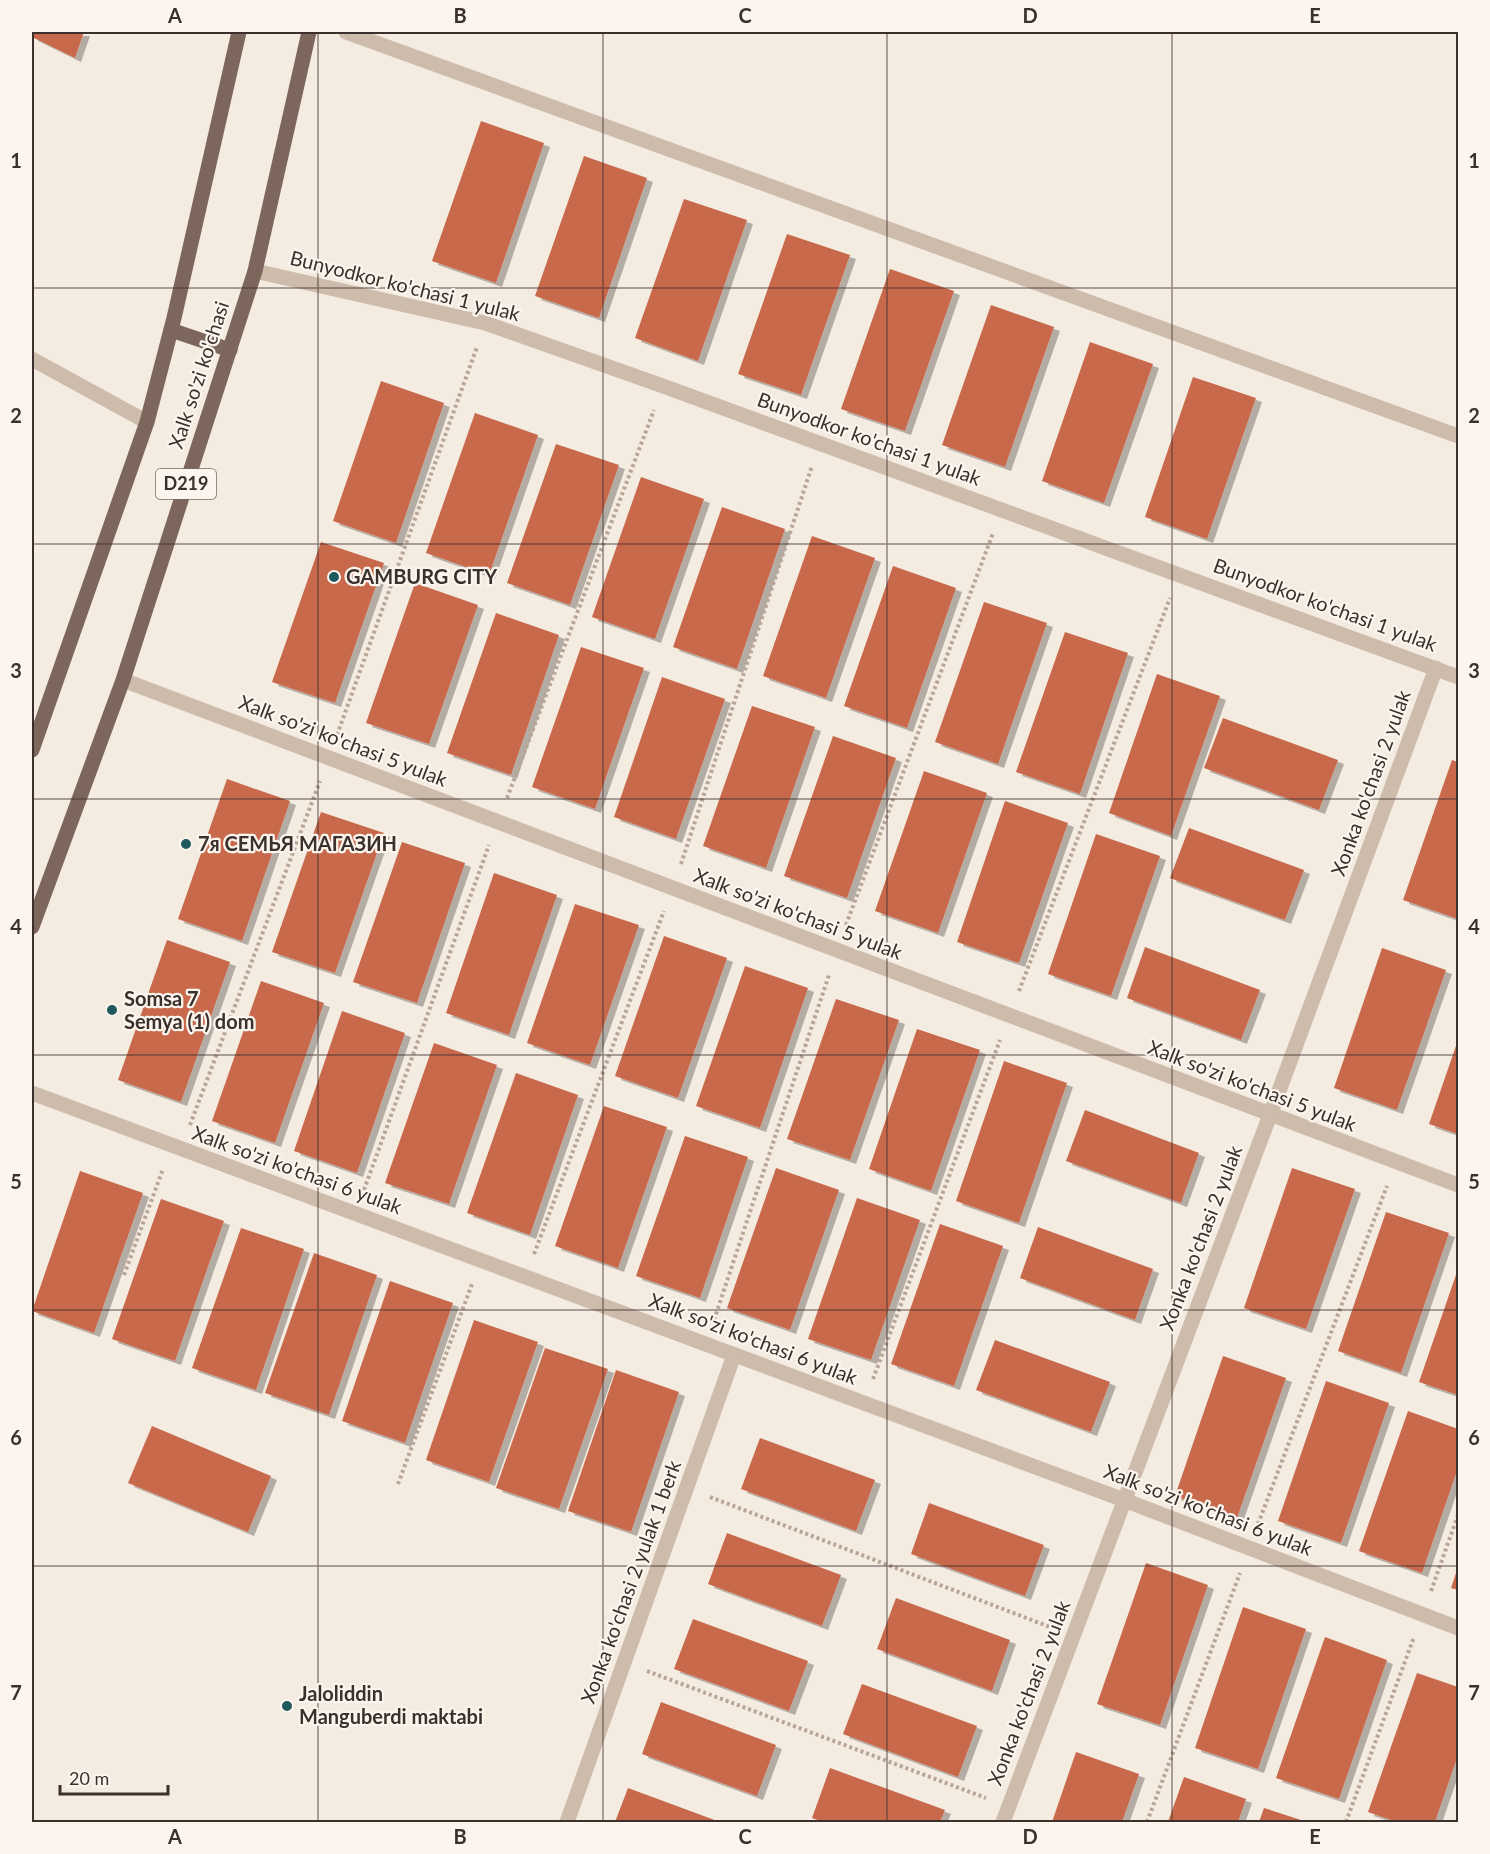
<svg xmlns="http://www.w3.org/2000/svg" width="1490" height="1854" font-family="Lato,sans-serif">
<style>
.building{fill:#c8694b;filter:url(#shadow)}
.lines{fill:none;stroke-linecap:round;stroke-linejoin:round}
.path{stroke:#b9a596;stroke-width:4;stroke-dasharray:3 3;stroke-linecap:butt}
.street{stroke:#cdbbac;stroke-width:15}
.primary{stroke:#7d675c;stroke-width:15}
.grid{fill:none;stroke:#3b302b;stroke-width:1.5;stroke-opacity:0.55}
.poi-dot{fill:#1f5a5e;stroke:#fbf5ee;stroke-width:2}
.labels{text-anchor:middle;stroke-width:4.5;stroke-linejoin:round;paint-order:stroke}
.shield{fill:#fbf5ee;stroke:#756b66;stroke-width:1.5}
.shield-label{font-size:18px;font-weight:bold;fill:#3b302b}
.street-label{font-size:20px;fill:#3b302b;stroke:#fbf5ee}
.poi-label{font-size:20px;font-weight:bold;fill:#3b302b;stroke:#fbf5ee;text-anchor:start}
.neatline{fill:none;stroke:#3b302b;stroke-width:2}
.grid-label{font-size:20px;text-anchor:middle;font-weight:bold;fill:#3b302b}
</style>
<defs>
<filter id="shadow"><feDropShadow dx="6" dy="4" stdDeviation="0" flood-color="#0004"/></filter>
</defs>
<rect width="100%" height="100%" fill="#f4ebe1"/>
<g class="building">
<polygon points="32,32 84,32 75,58 32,37"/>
<polygon points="481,121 544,143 496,283 432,261"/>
<polygon points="584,156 647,178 599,318 535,296"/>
<polygon points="684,199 747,220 698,361 635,338"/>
<polygon points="787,234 850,255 801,395 738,374"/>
<polygon points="890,269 954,291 905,431 841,409"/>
<polygon points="991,305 1054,327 1005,467 942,445"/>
<polygon points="1090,342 1153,364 1104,503 1042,481"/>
<polygon points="1193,377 1256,398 1207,539 1145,517"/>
<polygon points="381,381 444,403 396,543 333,521"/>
<polygon points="475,413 538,435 489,575 426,553"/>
<polygon points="556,444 619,465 570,605 507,583"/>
<polygon points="641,477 704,499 655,639 592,617"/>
<polygon points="722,507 785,529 737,669 673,647"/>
<polygon points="812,536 875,558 826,698 763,676"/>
<polygon points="321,542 384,563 335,703 272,682"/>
<polygon points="893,566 956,588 907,728 844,706"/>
<polygon points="415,583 478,605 429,744 366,723"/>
<polygon points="984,602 1047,623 998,764 935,742"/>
<polygon points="496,613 559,635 511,775 447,753"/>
<polygon points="1065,632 1128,653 1080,794 1016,772"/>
<polygon points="581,647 644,668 595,809 532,787"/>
<polygon points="1157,674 1220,696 1171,836 1109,813"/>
<polygon points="662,677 725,699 676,839 614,817"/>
<polygon points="752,706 815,727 766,868 703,846"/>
<polygon points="1223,718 1338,760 1319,810 1204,768"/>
<polygon points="833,736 896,758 847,898 784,876"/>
<polygon points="1452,760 1458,762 1458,919 1403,900"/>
<polygon points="924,771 987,793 938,933 875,911"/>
<polygon points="227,779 290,801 242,941 178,919"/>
<polygon points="1005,801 1068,823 1019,963 957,942"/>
<polygon points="321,812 384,833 335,973 272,952"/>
<polygon points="1189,828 1304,870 1285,920 1170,878"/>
<polygon points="1096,834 1160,856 1111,996 1048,974"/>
<polygon points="402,842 465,863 417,1003 353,982"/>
<polygon points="494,873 557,895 509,1035 446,1013"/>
<polygon points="575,904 639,925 590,1065 527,1043"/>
<polygon points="664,936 727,958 678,1098 615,1076"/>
<polygon points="167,940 230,962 181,1102 118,1080"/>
<polygon points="1145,947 1260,990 1241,1040 1127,998"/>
<polygon points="1382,948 1446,970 1397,1110 1334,1088"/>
<polygon points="745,966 808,988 760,1128 696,1106"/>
<polygon points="261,981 324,1003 275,1143 212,1121"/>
<polygon points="836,999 899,1020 850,1160 787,1139"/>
<polygon points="342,1011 405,1033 357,1173 294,1151"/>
<polygon points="917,1029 980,1050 931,1191 869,1169"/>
<polygon points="1458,1040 1458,1134 1429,1124"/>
<polygon points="434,1043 497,1065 449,1204 385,1183"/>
<polygon points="1004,1061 1067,1083 1019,1223 956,1201"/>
<polygon points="516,1073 578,1095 530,1235 467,1213"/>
<polygon points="604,1106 667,1127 618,1268 555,1246"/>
<polygon points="1085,1110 1199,1153 1181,1203 1066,1161"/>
<polygon points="685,1136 748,1157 700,1298 636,1276"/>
<polygon points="776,1168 839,1190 790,1330 727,1308"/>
<polygon points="1292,1168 1355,1189 1306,1329 1244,1308"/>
<polygon points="80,1171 143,1193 94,1333 32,1311"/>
<polygon points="857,1198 920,1220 871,1360 808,1339"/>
<polygon points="161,1199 224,1221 175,1361 112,1339"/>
<polygon points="1386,1212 1449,1233 1401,1373 1338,1351"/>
<polygon points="940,1224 1003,1246 954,1386 891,1364"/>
<polygon points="1038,1227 1153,1269 1135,1320 1020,1278"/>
<polygon points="241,1228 304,1249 256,1390 192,1368"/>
<polygon points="314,1253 377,1275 329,1415 265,1393"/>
<polygon points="1458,1269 1458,1395 1419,1382"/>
<polygon points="390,1281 453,1303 405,1443 342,1421"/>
<polygon points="474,1320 538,1342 489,1482 426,1460"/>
<polygon points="995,1340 1110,1382 1091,1432 976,1390"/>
<polygon points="545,1348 608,1369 559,1509 496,1488"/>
<polygon points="1223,1356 1286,1378 1237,1518 1175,1496"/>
<polygon points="616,1370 679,1392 631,1532 568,1511"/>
<polygon points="1326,1381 1389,1403 1341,1543 1278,1521"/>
<polygon points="1408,1411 1458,1429 1458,1468 1422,1573 1359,1551"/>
<polygon points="152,1426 271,1476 248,1532 128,1483"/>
<polygon points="760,1438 875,1480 856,1531 741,1489"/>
<polygon points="929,1503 1044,1545 1025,1596 911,1554"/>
<polygon points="727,1533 841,1575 822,1626 708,1584"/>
<polygon points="1146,1563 1208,1585 1160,1725 1097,1704"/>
<polygon points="1458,1567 1458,1590 1451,1588"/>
<polygon points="896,1598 1010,1640 992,1691 877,1649"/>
<polygon points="1243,1607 1306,1629 1258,1769 1195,1748"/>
<polygon points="693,1619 808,1661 789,1711 674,1669"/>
<polygon points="1325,1637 1387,1660 1339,1799 1276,1778"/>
<polygon points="1417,1673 1458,1687 1458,1755 1435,1822 1397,1822 1368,1812"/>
<polygon points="862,1684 977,1726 958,1777 843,1734"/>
<polygon points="661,1702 776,1745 757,1796 642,1754"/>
<polygon points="1076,1752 1139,1774 1122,1822 1052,1822"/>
<polygon points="830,1768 945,1810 940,1822 823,1822 812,1818"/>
<polygon points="1184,1777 1246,1799 1238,1822 1168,1822"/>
<polygon points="628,1788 720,1822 615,1822"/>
<polygon points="1264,1808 1307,1822 1259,1822"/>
</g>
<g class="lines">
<g class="path">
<polyline points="337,735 477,347"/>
<polyline points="507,798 654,410"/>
<polyline points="681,864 812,466"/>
<polyline points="846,925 993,533"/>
<polyline points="1019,991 1170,598"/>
<polyline points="190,1125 320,781"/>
<polyline points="364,1190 489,845"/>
<polyline points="534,1254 664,911"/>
<polyline points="124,1275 163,1169"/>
<polyline points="714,1320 829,975"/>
<polyline points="873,1379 1000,1040"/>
<polyline points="398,1484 472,1284"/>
<polyline points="710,1497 1050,1627"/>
<polyline points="1258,1524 1387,1186"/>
<polyline points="1431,1591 1458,1515"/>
<polyline points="647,1671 986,1798"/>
<polyline points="1147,1822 1240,1573"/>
<polyline points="1346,1822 1414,1637"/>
</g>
<g class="street">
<polyline points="346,32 1458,436"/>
<polyline points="255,271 485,323 663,386 1458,677"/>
<polyline points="32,359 147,422"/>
<polyline points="123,680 1458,1185"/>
<polyline points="32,1093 1124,1500 1458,1628"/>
<polyline points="567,1822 734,1355"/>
<polyline points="1003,1822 1270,1115 1436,668"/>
</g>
<g class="primary">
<polyline points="171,330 230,350"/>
<polyline points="32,750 147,422 174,318 239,32"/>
<polyline points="32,927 123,680 255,271 309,32"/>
</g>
</g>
<path class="grid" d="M318,32V1822M603,32V1822M887,32V1822M1172,32V1822M32,288H1458M32,544H1458M32,799H1458M32,1055H1458M32,1310H1458M32,1566H1458"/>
<g class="poi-dot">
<circle cx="334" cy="577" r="6"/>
<circle cx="186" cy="844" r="6"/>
<circle cx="112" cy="1010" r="6"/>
<circle cx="287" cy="1706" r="6"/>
</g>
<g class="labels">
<rect class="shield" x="156" y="469" width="60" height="30" rx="4.5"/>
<g class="shield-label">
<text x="186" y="490">D219</text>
</g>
<g class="street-label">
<text transform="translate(405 286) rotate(14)" y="7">Bunyodkor ko'chasi 1 yulak</text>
<text transform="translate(199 375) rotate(-72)" y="7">Xalk so'zi ko'chasi</text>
<text transform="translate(869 439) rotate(20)" y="7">Bunyodkor ko'chasi 1 yulak</text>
<text transform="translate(1325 605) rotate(20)" y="7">Bunyodkor ko'chasi 1 yulak</text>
<text transform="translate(343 741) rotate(21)" y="7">Xalk so'zi ko'chasi 5 yulak</text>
<text transform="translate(1371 783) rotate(-70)" y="7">Xonka ko'chasi 2 yulak</text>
<text transform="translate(798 914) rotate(21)" y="7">Xalk so'zi ko'chasi 5 yulak</text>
<text transform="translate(1252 1086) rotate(21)" y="7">Xalk so'zi ko'chasi 5 yulak</text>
<text transform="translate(297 1170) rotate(20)" y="7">Xalk so'zi ko'chasi 6 yulak</text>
<text transform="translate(1201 1238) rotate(-69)" y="7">Xonka ko'chasi 2 yulak</text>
<text transform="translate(753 1339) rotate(21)" y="7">Xalk so'zi ko'chasi 6 yulak</text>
<text transform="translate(1208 1510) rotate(21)" y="7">Xalk so'zi ko'chasi 6 yulak</text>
<text transform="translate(631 1582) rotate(-70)" y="7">Xonka ko'chasi 2 yulak 1 berk</text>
<text transform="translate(1029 1693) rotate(-69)" y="7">Xonka ko'chasi 2 yulak</text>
</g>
<g class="poi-label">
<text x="346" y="584">GAMBURG CITY</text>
<text x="198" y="851">7я СЕМЬЯ МАГАЗИН</text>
<text x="124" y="1006">Somsa 7<tspan x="124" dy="23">Semya (1) dom</tspan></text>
<text x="299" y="1701">Jaloliddin<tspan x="299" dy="23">Manguberdi maktabi</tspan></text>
</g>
</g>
<rect width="1490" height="1854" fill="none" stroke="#fbf5ee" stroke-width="66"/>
<path d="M60 1785v9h108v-9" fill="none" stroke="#3b302b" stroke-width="3"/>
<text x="69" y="1785" font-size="18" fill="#3b302b" stroke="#fbf5ee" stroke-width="4.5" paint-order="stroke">20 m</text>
<rect x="33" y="33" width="1424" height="1788" class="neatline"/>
<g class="grid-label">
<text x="175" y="23">A</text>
<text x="460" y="23">B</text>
<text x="745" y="23">C</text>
<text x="1030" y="23">D</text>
<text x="1315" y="23">E</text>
<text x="16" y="168">1</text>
<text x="1474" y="168">1</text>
<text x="16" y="423">2</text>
<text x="1474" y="423">2</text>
<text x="16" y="678">3</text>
<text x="1474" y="678">3</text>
<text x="16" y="934">4</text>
<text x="1474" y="934">4</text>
<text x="16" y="1189">5</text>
<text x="1474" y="1189">5</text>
<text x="16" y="1445">6</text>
<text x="1474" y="1445">6</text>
<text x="16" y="1700">7</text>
<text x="1474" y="1700">7</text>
<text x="175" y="1844">A</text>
<text x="460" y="1844">B</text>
<text x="745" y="1844">C</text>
<text x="1030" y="1844">D</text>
<text x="1315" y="1844">E</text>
</g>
</svg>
